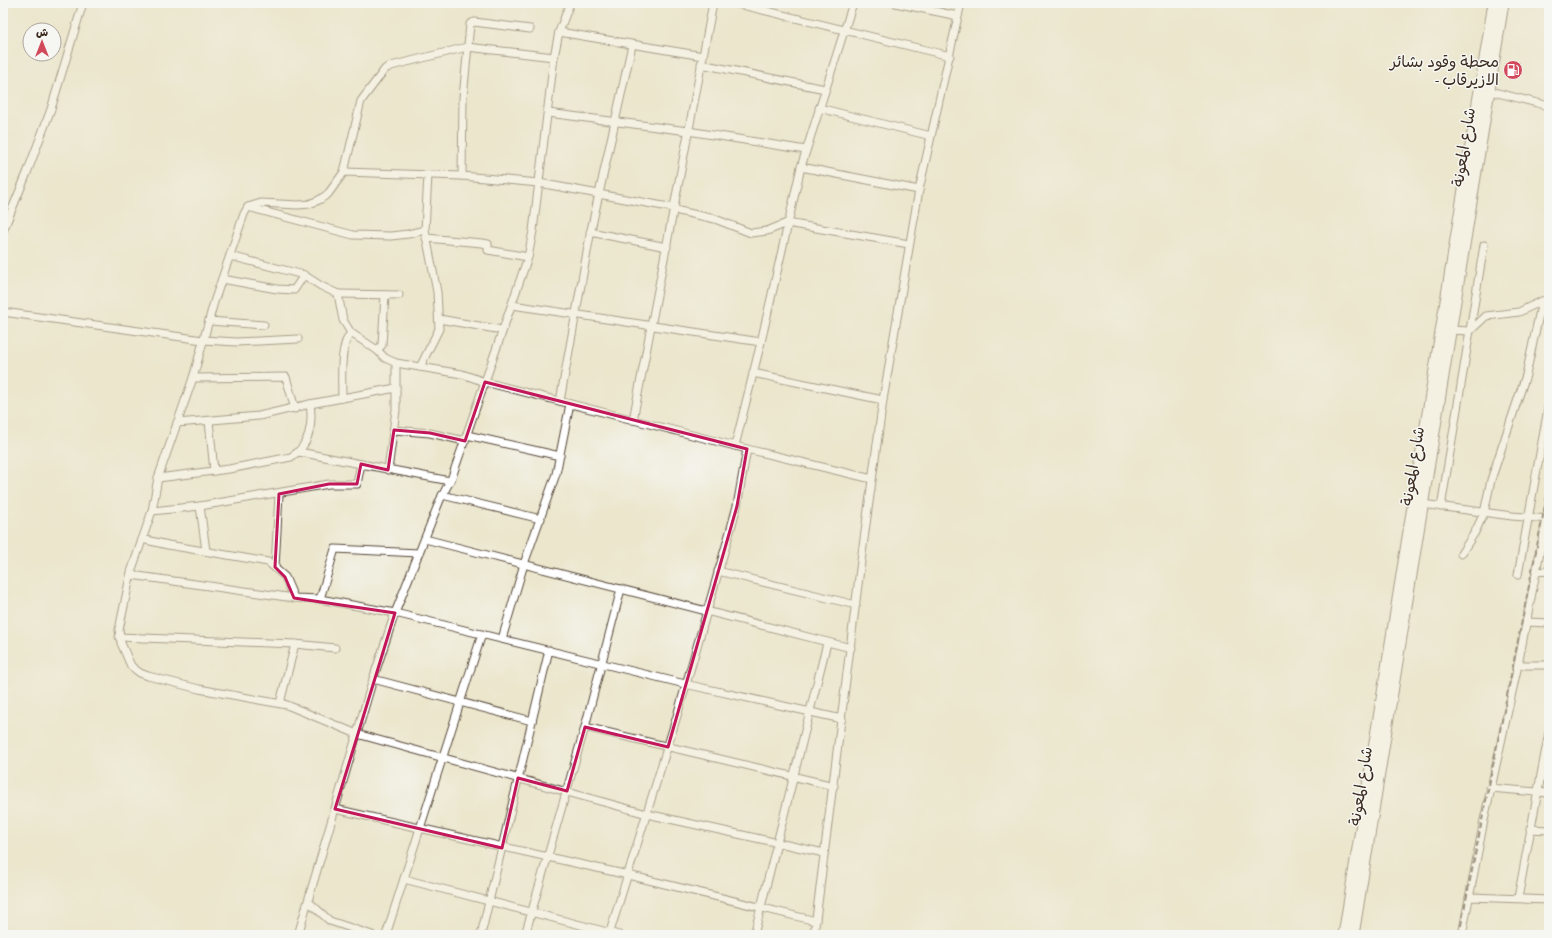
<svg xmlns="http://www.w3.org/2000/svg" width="1552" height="938" font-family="Caveat,'Playpen Sans Arabic',sans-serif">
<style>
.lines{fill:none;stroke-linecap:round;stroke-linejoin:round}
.minor-casing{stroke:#554638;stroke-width:9}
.highway-casing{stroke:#554638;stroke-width:13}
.minor{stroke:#fff;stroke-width:7}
.highway{stroke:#fff;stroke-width:11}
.rail{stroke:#3b2a1e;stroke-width:2;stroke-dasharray:6 3;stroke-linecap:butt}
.marked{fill:none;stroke:#c2185b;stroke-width:3;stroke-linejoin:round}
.labels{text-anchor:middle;stroke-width:3;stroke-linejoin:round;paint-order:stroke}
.poi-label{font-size:16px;fill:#3b2a1e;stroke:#f6f6f2;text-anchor:end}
.street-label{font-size:16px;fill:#3b2a1e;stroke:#f6f6f2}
</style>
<rect width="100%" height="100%" fill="#f6f6f2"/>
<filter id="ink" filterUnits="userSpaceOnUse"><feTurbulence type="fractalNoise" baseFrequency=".025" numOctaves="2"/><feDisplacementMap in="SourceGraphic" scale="8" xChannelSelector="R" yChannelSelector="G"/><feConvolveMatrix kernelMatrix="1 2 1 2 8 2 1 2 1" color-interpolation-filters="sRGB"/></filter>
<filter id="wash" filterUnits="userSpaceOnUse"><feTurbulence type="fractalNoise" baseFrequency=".012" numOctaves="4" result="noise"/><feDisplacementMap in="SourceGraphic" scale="16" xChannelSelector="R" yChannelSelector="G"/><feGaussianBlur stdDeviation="0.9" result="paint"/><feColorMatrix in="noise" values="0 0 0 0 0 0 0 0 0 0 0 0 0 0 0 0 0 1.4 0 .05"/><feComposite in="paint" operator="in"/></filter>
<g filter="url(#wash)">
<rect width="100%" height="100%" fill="#ebe6cc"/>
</g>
<g filter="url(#ink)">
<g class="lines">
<defs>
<g id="minor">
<polyline points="734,3 950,56"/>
<polyline points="895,3 958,16"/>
<polyline points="559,32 703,56 633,420"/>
<polyline points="703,56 713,3"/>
<polyline points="701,64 825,89"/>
<polyline points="1486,90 1549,106"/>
<polyline points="819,108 931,136"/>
<polyline points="548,113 688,131 806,150"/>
<polyline points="801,167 919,190"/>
<polyline points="344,172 361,101 385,69 391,66 467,47 554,57"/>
<polyline points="462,176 463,98 470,24 474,22 530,29"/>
<polyline points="248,207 353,235 391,236 408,234 425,230"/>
<polyline points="3,231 27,173 51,109 83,3"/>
<polyline points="590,232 667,247"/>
<polyline points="426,238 482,243 488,244 488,250 528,257"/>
<polyline points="230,256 304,275 321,286 338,294 343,320 351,333 377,350 385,358 396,363 462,374 485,382 747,449 872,479"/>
<polyline points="222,279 277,289 294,290 304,275"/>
<polyline points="338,294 399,295"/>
<polyline points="512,305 761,342 735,446"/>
<polyline points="3,312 203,340 237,342 298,339"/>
<polyline points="439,319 502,330"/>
<polyline points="209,321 264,325"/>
<polyline points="1450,330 1470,331 1486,316 1519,312 1542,301"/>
<polyline points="761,342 801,167 853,3"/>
<polyline points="377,350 382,345 385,295"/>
<polyline points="420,367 439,329 437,292 425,230 428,175"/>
<polyline points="753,373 883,400"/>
<polyline points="193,378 286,377 295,409"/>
<path d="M342,398C342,381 339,345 351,333"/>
<polyline points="560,401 591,230 632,45"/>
<polyline points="310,404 396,388"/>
<polyline points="209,421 214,471"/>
<polyline points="394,430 430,433 465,441"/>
<polyline points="467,435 560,456"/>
<polyline points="299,452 361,464"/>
<polyline points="388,470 396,410 396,363"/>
<path d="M158,478L229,469L291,457C310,446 313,423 310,404L259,416L177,423"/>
<polyline points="442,495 541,519"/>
<polyline points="1422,504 1512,516 1549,519"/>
<polyline points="200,506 206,551"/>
<polyline points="1441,507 1484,245"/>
<polyline points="152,511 200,506 329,484 357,484 361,464 450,481"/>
<polyline points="142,539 168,545 268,562 285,577 294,598"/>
<polyline points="425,539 851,648"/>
<polyline points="1461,554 1475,532 1484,513 1491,480 1526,375 1542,301 1549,301"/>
<polyline points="275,567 279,494"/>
<polyline points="718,571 856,605"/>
<polyline points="1536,572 1549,571"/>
<polyline points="131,575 294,598 320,599 395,613 685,684 842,719"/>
<polyline points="1518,575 1549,403"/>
<polyline points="320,599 335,549 419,553"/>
<polyline points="1526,622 1549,623"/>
<polyline points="119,637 295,644 335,648"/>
<polyline points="502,639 524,564 556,474 570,404"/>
<polyline points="1518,665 1549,665"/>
<polyline points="373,679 532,721"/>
<polyline points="280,703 295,644"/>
<polyline points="585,727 834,786"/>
<polyline points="1490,788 1549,793"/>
<polyline points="335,809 628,875 816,921"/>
<polyline points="1530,829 1549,830"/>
<polyline points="824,853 647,814 357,734 287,705 199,689 148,676 140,673 131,666 121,643 119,630 131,572 152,511 158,478 193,378 214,302 244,214 248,207 261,203 298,205 309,204 319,200 328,194 344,172 462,176 539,183 674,208 679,211 715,219 751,233 767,231 787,223 909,244"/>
<polyline points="404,879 619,935"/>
<polyline points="1469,897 1549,900"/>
<polyline points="1518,898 1549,732"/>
<polyline points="309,902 330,921 372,935"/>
<polyline points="298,935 373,679 395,613 440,500 452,477 528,257 533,231 554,57 559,32 570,3"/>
<polyline points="386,935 482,634"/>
<polyline points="481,935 549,650"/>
<polyline points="525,935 585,727 621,589"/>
<polyline points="609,935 677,716 731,528 737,506 747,449"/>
<polyline points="754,935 827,643"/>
<polyline points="814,935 861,561 883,400 919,190 961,3"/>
<polyline points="1462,935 1484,820 1518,665 1549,505"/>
</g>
<g id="highway">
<polyline points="1344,935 1494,3"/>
<polyline points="1353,935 1503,3"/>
</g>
</defs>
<use href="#minor" class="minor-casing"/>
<use href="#highway" class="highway-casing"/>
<use href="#minor" class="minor"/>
<use href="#highway" class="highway"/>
<polyline class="rail" points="1459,935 1549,486"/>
</g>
</g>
<path d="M0 0H1552V938H0ZM485,382L747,449L737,506L668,747L585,727L567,791L518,778L502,848L335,809L395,613L294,598L285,577L275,567L279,494L329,484H357L361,464L388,470L394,430L430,433L465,441Z" fill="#ebe6cc" fill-opacity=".55" fill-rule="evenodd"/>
<path class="marked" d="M485,382L747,449L737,506L668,747L585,727L567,791L518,778L502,848L335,809L395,613L294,598L285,577L275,567L279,494L329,484H357L361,464L388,470L394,430L430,433L465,441Z"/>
<defs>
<symbol id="fuel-disc" viewBox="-11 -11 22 22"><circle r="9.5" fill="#d1495b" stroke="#f6f6f2"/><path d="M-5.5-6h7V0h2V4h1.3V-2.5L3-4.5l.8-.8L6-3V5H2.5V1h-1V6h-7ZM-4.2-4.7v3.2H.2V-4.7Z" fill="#fff"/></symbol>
</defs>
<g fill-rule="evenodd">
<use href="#fuel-disc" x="1502" y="59" width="22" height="22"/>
</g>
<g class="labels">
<g class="poi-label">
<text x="1499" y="67">محطة وقود بشائر<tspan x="1499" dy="18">- الازيرقاب</tspan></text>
</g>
<g class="street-label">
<text transform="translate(1463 147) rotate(-81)" y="6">شارع المعونة</text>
<text transform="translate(1412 466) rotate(-81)" y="6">شارع المعونة</text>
<text transform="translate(1360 786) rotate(-81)" y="6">شارع المعونة</text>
</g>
</g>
<rect width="1552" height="938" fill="none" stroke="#f6f6f2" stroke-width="16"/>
<g transform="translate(42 42)"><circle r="19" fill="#f6f6f2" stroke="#aba49d"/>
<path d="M0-3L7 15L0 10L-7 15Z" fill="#d1495b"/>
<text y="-6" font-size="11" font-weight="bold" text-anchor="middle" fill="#3b2a1e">ش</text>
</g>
</svg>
